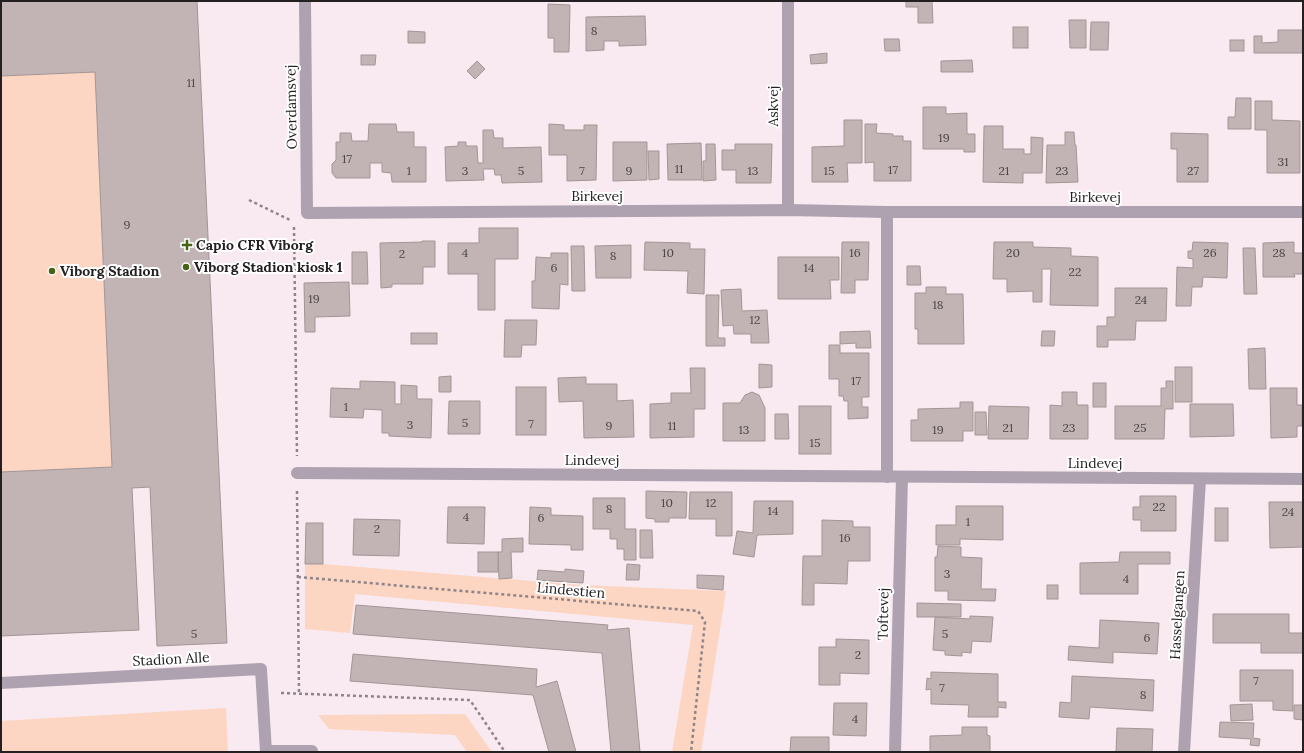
<svg xmlns="http://www.w3.org/2000/svg" width="1304" height="753" font-family="Lora,serif">
<style>
.green{fill:#fdd5c3}
.building{fill:#c2b4b4;stroke:#a39595}
.lines{fill:none;stroke-linecap:round;stroke-linejoin:round}
.path{stroke:#8e8589;stroke-width:2.5;stroke-dasharray:3 3;stroke-linecap:butt}
.lane{stroke:#aea2b0;stroke-width:12}
.street{stroke:#aea2b0;stroke-width:12}
.poi-dot{fill:#466214;stroke:#fff;stroke-width:1.5}
.labels{text-anchor:middle;stroke-width:4;stroke-linejoin:round;paint-order:stroke}
.number-label{font-size:12px;fill:#4c4546}
.street-label{font-size:14px;fill:#242022;stroke:#fff}
.poi-label{font-size:14px;font-weight:bold;fill:#242022;stroke:#fff;text-anchor:start}
</style>
<rect width="100%" height="100%" fill="#f8eaf0"/>
<g class="green">
<polygon points="95,72 112,467 1,472 1,76"/>
<polygon points="305,564 323,564 581,585 726,591 701,752 672,752 693,625 355,594 350,633 305,629"/>
<polygon points="226,708 228,752 1,752 1,721"/>
<polygon points="465,714 492,752 467,752 455,735 329,729 318,715"/>
</g>
<g class="building">
<polygon points="1,1 197,1 227,643 157,646 150,487 132,488 139,630 1,636 1,472 112,467 95,72 1,76"/>
<polygon points="906,1 932,1 933,23 918,23 918,7 906,7"/>
<polygon points="548,4 570,5 569,52 554,52 554,38 548,38"/>
<polygon points="645,16 646,45 619,46 619,41 604,41 604,50 586,51 586,17"/>
<polygon points="1069,20 1086,20 1086,48 1070,48"/>
<polygon points="1091,22 1109,22 1108,50 1090,50"/>
<rect x="1013" y="27" width="15" height="21"/>
<polygon points="1278,30 1303,30 1303,53 1254,53 1254,36 1262,36 1262,43 1278,42"/>
<polygon points="408,31 425,32 425,43 408,43"/>
<polygon points="884,39 899,39 900,51 885,51"/>
<rect x="1230" y="40" width="14" height="11"/>
<polygon points="827,53 827,63 811,64 810,55"/>
<polygon points="361,55 376,55 375,65 361,65"/>
<polygon points="972,60 973,72 941,72 941,61"/>
<polygon points="477,61 485,69 475,79 467,71"/>
<polygon points="1236,98 1251,98 1251,129 1228,129 1228,117 1235,117"/>
<polygon points="1255,101 1272,101 1272,120 1300,121 1300,173 1267,173 1267,130 1255,130"/>
<polygon points="923,107 946,107 946,114 967,113 967,134 975,134 975,152 964,152 964,149 923,149"/>
<polygon points="844,120 862,120 862,163 847,163 848,182 812,182 812,147 844,146"/>
<polygon points="369,124 396,124 397,132 414,132 414,147 426,147 426,182 392,182 391,173 382,172 382,163 370,163 370,178 336,178 332,173 332,164 336,160 336,142 340,142 340,133 351,133 352,141 368,141"/>
<polygon points="549,124 564,125 564,130 584,130 584,125 597,125 596,180 567,181 567,155 549,155"/>
<polygon points="865,124 877,124 876,133 893,134 893,136 903,136 903,141 911,141 911,181 874,181 874,162 865,163"/>
<polygon points="984,126 1003,126 1003,149 1024,149 1024,154 1031,154 1031,137 1043,138 1042,173 1023,173 1023,183 983,182"/>
<polygon points="483,130 493,130 494,138 503,138 503,148 541,147 542,182 502,183 501,175 495,175 494,169 483,169 484,180 446,181 445,147 458,146 458,142 466,142 466,146 477,146 478,163 483,163"/>
<polygon points="1065,132 1074,132 1075,145 1076,145 1078,182 1046,183 1047,145 1065,145"/>
<polygon points="1171,133 1208,134 1208,182 1177,182 1177,149 1171,149"/>
<polygon points="613,142 647,142 647,180 613,181"/>
<polygon points="701,143 702,180 668,180 667,144"/>
<polygon points="706,144 715,144 716,180 703,181 703,161 706,161"/>
<polygon points="735,144 772,144 771,183 736,183 736,170 722,170 722,150 735,150"/>
<polygon points="648,151 659,151 659,179 649,180"/>
<polygon points="479,228 518,228 518,259 495,259 495,310 478,310 478,274 448,274 448,243 479,243"/>
<polygon points="422,241 435,241 435,267 423,267 423,284 392,284 392,287 381,288 380,243 422,242"/>
<polygon points="645,242 690,243 690,249 705,249 704,294 687,293 688,271 644,270"/>
<polygon points="842,242 869,242 868,280 855,280 855,293 841,293"/>
<polygon points="994,242 1033,242 1033,247 1071,248 1071,256 1098,257 1098,306 1050,305 1051,269 1042,269 1042,302 1033,302 1033,291 1007,292 1007,279 993,279"/>
<polygon points="1193,242 1228,243 1227,278 1203,277 1202,287 1192,287 1191,306 1176,306 1177,267 1193,268 1193,259 1188,258 1188,251 1192,251"/>
<polygon points="1294,242 1294,253 1303,253 1303,274 1294,274 1295,277 1263,277 1263,243"/>
<polygon points="631,245 631,278 596,278 595,246"/>
<polygon points="571,246 584,246 585,291 572,291"/>
<polygon points="1243,248 1255,248 1257,294 1244,294"/>
<polygon points="352,252 367,252 368,284 352,284"/>
<polygon points="551,253 568,253 568,285 560,284 559,309 532,308 532,281 535,281 536,257 551,258"/>
<polygon points="778,257 839,257 839,280 830,280 831,299 778,299"/>
<polygon points="907,266 920,266 921,285 907,285"/>
<polygon points="349,282 350,316 315,317 315,332 305,332 304,283"/>
<polygon points="926,287 946,287 946,294 963,294 964,344 918,344 918,329 915,329 915,293 926,293"/>
<polygon points="1115,288 1167,288 1166,321 1136,321 1135,340 1108,340 1108,347 1097,347 1097,326 1107,326 1107,317 1115,317"/>
<polygon points="741,289 742,311 767,310 769,343 751,343 751,334 734,334 733,325 723,326 721,290"/>
<polygon points="706,295 719,295 718,338 725,338 725,346 706,346"/>
<polygon points="505,320 537,320 536,345 522,345 521,357 504,357"/>
<polygon points="870,331 871,348 856,348 856,343 840,344 840,332"/>
<polygon points="1042,331 1055,331 1054,346 1041,346"/>
<rect x="411" y="333" width="26" height="11"/>
<polygon points="829,345 840,345 840,353 869,353 869,397 862,397 862,407 868,407 868,418 848,419 848,401 844,401 843,396 839,396 839,379 829,379"/>
<polygon points="1265,348 1266,389 1249,389 1248,349"/>
<polygon points="759,364 772,365 772,387 759,388"/>
<rect x="1175" y="367" width="17" height="35"/>
<polygon points="690,368 705,368 705,409 694,409 694,437 650,438 650,404 671,403 671,393 691,393"/>
<polygon points="451,376 451,392 439,392 439,377"/>
<polygon points="586,377 586,384 617,384 617,401 633,400 634,437 584,438 583,401 559,402 558,378"/>
<polygon points="360,381 395,382 395,404 401,404 401,385 417,386 417,399 432,399 431,438 389,436 389,433 382,433 382,410 364,409 363,418 330,417 331,388 360,389"/>
<polygon points="1166,381 1173,381 1173,409 1165,409 1164,439 1115,439 1115,406 1161,406 1161,388 1166,388"/>
<rect x="1093" y="383" width="13" height="24"/>
<rect x="516" y="387" width="30" height="48"/>
<polygon points="1270,388 1297,388 1297,405 1302,405 1302,426 1297,426 1297,437 1271,438"/>
<polygon points="752,392 759,395 765,408 765,441 723,441 723,403 740,403 745,395"/>
<polygon points="1062,392 1077,392 1077,405 1088,405 1088,439 1050,439 1050,405 1062,406"/>
<polygon points="449,401 480,401 480,434 448,434"/>
<polygon points="960,402 973,402 973,431 963,431 963,441 911,441 911,420 918,420 918,409 960,408"/>
<polygon points="1190,404 1233,404 1234,436 1190,437"/>
<rect x="799" y="406" width="32" height="48"/>
<polygon points="989,406 1029,407 1028,439 988,439"/>
<polygon points="975,412 986,412 987,435 975,435"/>
<polygon points="775,414 788,414 789,439 775,439"/>
<polygon points="646,491 687,492 686,518 669,518 669,522 655,522 655,519 646,518"/>
<polygon points="690,492 732,492 732,536 716,536 716,519 689,519"/>
<polygon points="1140,496 1176,496 1176,531 1141,531 1141,520 1133,520 1133,507 1140,507"/>
<polygon points="593,498 625,498 625,529 636,529 636,560 624,560 624,549 617,549 617,539 610,539 610,529 593,529"/>
<polygon points="754,501 793,501 793,534 757,535 754,557 733,554 737,531 753,533"/>
<polygon points="1269,502 1303,502 1303,547 1270,548"/>
<polygon points="956,506 1003,506 1003,540 960,539 960,545 936,545 936,525 956,525"/>
<polygon points="448,507 485,507 484,544 447,543"/>
<polygon points="530,507 551,508 551,515 583,516 583,550 571,550 571,545 529,544"/>
<rect x="1215" y="508" width="13" height="33"/>
<polygon points="354,519 400,520 399,556 353,555"/>
<polygon points="822,520 853,521 853,527 870,527 870,561 848,561 847,584 814,583 814,605 802,605 803,556 822,556"/>
<polygon points="306,523 323,523 323,564 305,564"/>
<polygon points="640,530 652,530 653,558 640,558"/>
<polygon points="523,538 523,552 511,552 512,578 499,579 498,552 502,552 502,539"/>
<polygon points="938,546 961,547 961,557 982,558 981,589 996,589 995,601 948,600 948,591 935,591 935,557 937,557"/>
<rect x="478" y="552" width="20" height="20"/>
<polygon points="1120,552 1170,552 1170,564 1138,564 1138,594 1080,594 1080,563 1119,562"/>
<polygon points="627,564 640,565 639,580 626,580"/>
<polygon points="565,569 584,571 583,583 537,580 538,570 565,572"/>
<polygon points="697,575 724,576 723,590 697,588"/>
<rect x="1047" y="585" width="11" height="14"/>
<polygon points="917,603 961,604 961,617 917,617"/>
<polygon points="356,605 608,625 607,630 629,628 640,752 611,752 602,653 353,634"/>
<polygon points="1213,614 1289,614 1289,633 1303,633 1303,653 1261,653 1261,643 1213,643"/>
<polygon points="970,616 993,617 991,642 972,641 971,653 962,652 962,656 945,655 945,651 933,650 935,617 970,619"/>
<polygon points="1100,620 1159,623 1157,654 1113,652 1113,663 1068,660 1069,646 1099,648"/>
<polygon points="836,639 869,640 869,674 840,673 840,685 819,685 819,647 836,647"/>
<polygon points="353,654 537,669 536,687 557,681 576,752 549,752 533,695 350,681"/>
<polygon points="1240,670 1293,670 1293,711 1273,710 1273,701 1240,701"/>
<polygon points="931,672 998,674 998,702 1006,702 1006,708 998,707 998,717 968,717 969,705 931,704 931,689 926,690 927,678 931,679"/>
<polygon points="1072,676 1154,680 1153,711 1090,707 1089,719 1059,717 1060,702 1071,703"/>
<polygon points="834,703 867,703 866,736 833,735"/>
<polygon points="1252,704 1253,720 1231,721 1230,705"/>
<polygon points="1294,705 1303,705 1303,720 1294,719"/>
<polygon points="1220,722 1254,723 1253,738 1260,739 1259,746 1250,745 1251,739 1219,737"/>
<polygon points="962,727 987,727 987,735 990,736 990,752 930,752 930,736 962,735"/>
<polygon points="1117,728 1153,729 1152,752 1116,752"/>
<polygon points="791,737 829,737 829,752 790,752"/>
</g>
<g class="lines">
<g class="path">
<polyline points="249,200 290,220"/>
<polyline points="294,227 297,456"/>
<polyline points="297,491 299,694"/>
<polyline points="298,577 698,611 705,622 691,752"/>
<polyline points="281,693 470,700 505,752"/>
</g>
<polyline class="lane" points="266,751 312,751 312,752"/>
<g class="street">
<polyline points="305,1 307,213 788,210 887,212 1303,212"/>
<polyline points="788,210 788,1"/>
<polyline points="297,473 1303,479"/>
<polyline points="887,477 887,212"/>
<polyline points="1,683 261,669 266,752"/>
<polyline points="895,752 902,477"/>
<polyline points="1184,752 1200,479"/>
</g>
</g>
<g class="poi-dot">
<path d="M185 239h4v4h4v4h-4v4h-4v-4h-4v-4h4z"/>
<circle cx="186" cy="267" r="4"/>
<circle cx="52" cy="271" r="4"/>
</g>
<g class="labels">
<g class="number-label">
<text x="594" y="35">8</text>
<text x="191" y="87">11</text>
<text x="944" y="142">19</text>
<text x="347" y="163">17</text>
<text x="1283" y="166">31</text>
<text x="679" y="173">11</text>
<text x="893" y="174">17</text>
<text x="409" y="175">1</text>
<text x="465" y="175">3</text>
<text x="521" y="175">5</text>
<text x="582" y="175">7</text>
<text x="629" y="175">9</text>
<text x="753" y="175">13</text>
<text x="829" y="175">15</text>
<text x="1004" y="175">21</text>
<text x="1062" y="175">23</text>
<text x="1193" y="175">27</text>
<text x="127" y="229">9</text>
<text x="465" y="257">4</text>
<text x="668" y="257">10</text>
<text x="855" y="257">16</text>
<text x="1013" y="257">20</text>
<text x="1210" y="257">26</text>
<text x="1279" y="257">28</text>
<text x="402" y="258">2</text>
<text x="613" y="260">8</text>
<text x="554" y="272">6</text>
<text x="809" y="272">14</text>
<text x="1075" y="276">22</text>
<text x="314" y="303">19</text>
<text x="1141" y="304">24</text>
<text x="938" y="309">18</text>
<text x="755" y="324">12</text>
<text x="856" y="385">17</text>
<text x="346" y="411">1</text>
<text x="465" y="427">5</text>
<text x="531" y="428">7</text>
<text x="410" y="429">3</text>
<text x="609" y="430">9</text>
<text x="672" y="430">11</text>
<text x="1008" y="432">21</text>
<text x="1069" y="432">23</text>
<text x="1140" y="432">25</text>
<text x="744" y="434">13</text>
<text x="938" y="434">19</text>
<text x="815" y="447">15</text>
<text x="667" y="507">10</text>
<text x="711" y="507">12</text>
<text x="1159" y="511">22</text>
<text x="609" y="513">8</text>
<text x="773" y="515">14</text>
<text x="1288" y="516">24</text>
<text x="466" y="521">4</text>
<text x="541" y="522">6</text>
<text x="968" y="526">1</text>
<text x="377" y="533">2</text>
<text x="845" y="542">16</text>
<text x="947" y="578">3</text>
<text x="1126" y="583">4</text>
<text x="194" y="638">5</text>
<text x="945" y="638">5</text>
<text x="1147" y="642">6</text>
<text x="858" y="659">2</text>
<text x="1256" y="685">7</text>
<text x="942" y="692">7</text>
<text x="1143" y="699">8</text>
<text x="855" y="723">4</text>
</g>
<g class="street-label">
<text transform="translate(773 106) rotate(-90)" y="5">Askvej</text>
<text transform="translate(291 107) rotate(-91)" y="5">Overdamsvej</text>
<text x="597" y="201">Birkevej</text>
<text x="1095" y="202">Birkevej</text>
<text x="592" y="465">Lindevej</text>
<text x="1095" y="468">Lindevej</text>
<text transform="translate(571 590) rotate(5)" y="5">Lindestien</text>
<text transform="translate(883 614) rotate(-89)" y="5">Toftevej</text>
<text transform="translate(1177 615) rotate(-87)" y="5">Hasselgangen</text>
<text transform="translate(171 659) rotate(-3)" y="5">Stadion Alle</text>
</g>
<g class="poi-label">
<text x="196" y="250">Capio CFR Viborg</text>
<text x="194" y="272">Viborg Stadion kiosk 1</text>
<text x="60" y="276">Viborg Stadion</text>
</g>
</g>
<rect width="1304" height="753" fill="none" stroke="#242022" stroke-width="4"/>
</svg>
